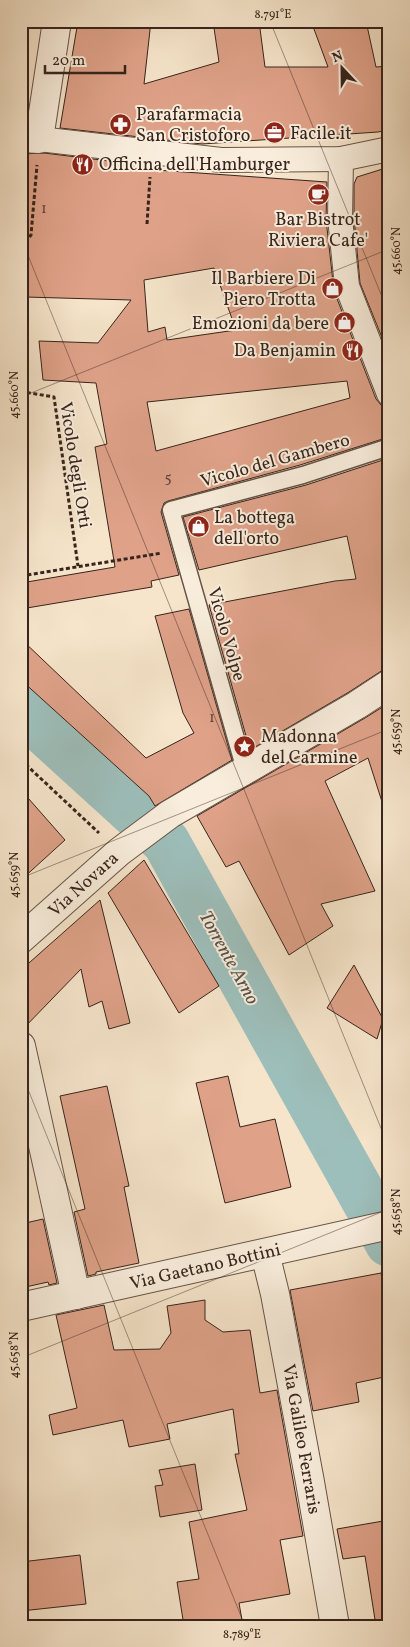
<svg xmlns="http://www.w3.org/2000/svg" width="410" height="1647" font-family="Vollkorn,serif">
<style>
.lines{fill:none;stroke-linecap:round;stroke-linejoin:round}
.river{stroke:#9dbfbb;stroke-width:48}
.building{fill:#dfa289;stroke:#37241c;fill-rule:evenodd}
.service-casing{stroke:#675448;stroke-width:19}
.pedestrian-casing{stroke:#675448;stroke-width:26}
.minor-casing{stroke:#675448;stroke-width:30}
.path{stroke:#37241c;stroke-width:3;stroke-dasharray:4 2.5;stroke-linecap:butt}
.service{stroke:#f9eedd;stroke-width:16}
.pedestrian{stroke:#f9eedd;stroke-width:24}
.minor{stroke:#f9eedd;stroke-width:28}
.ticks{fill:none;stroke:#37241c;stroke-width:1;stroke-opacity:0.45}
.labels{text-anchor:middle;stroke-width:4;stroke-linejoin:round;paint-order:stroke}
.number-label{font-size:15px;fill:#614437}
.poi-label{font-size:18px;fill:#37241c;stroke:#f9eedd;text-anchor:start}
.street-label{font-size:18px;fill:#37241c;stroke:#f9eedd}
.water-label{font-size:19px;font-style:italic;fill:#56524c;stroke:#f9eedd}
.neatline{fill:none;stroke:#37241c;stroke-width:2}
.ticks-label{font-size:12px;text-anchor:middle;fill:#37241c}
</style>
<rect width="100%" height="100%" fill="#f6e5cb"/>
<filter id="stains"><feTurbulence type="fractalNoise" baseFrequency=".004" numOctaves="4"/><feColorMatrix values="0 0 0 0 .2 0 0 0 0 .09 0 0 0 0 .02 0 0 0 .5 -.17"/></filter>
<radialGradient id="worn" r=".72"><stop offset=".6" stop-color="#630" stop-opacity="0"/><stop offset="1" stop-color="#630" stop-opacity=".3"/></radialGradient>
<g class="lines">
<polyline class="river" points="21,710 166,842 389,1243"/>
</g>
<g class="building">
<polygon points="78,21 151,21 144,84 219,62 213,21 259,21 265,67 328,67 311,21 366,21 376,67 389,66 389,130 378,132 202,144 60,128"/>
<path d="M44,153L142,165V169L327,182L326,219L334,291L376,399L381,405L389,407V437L300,465L168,501L164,503L161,512L179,575L151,581L152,587L21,609V583L115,567L95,447L107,444L96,383L43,380L39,341L98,343L131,300L25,297V293H21V154ZM214,268L236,330L167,340L165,327L148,332L144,280ZM347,381L350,398L156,451L147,402Z"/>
<polygon points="389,167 389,355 360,283 354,217 354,184 357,177"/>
<polygon points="389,458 389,666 349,692 250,750 209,605 335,581 356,579 347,536 199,570 183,517 306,485"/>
<polygon points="189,609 232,760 155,806 149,796 21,680 21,639 146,758 194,733 183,713 155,616"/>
<polygon points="389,703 389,807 384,808 368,758 325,781 375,891 321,904 333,926 289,955 239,861 226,867 197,816 365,718"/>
<polygon points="21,790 65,840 21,880"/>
<polygon points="144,860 219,986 179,1013 108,893"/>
<polygon points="100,900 130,1023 109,1029 102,1001 89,1007 81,969 21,1031 21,970"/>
<polygon points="354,965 383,1019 377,1039 327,1008"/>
<polygon points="228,1076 240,1127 275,1119 291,1187 225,1203 196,1083"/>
<polygon points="107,1086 129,1186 124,1187 139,1263 96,1272 96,1274 88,1276 74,1212 85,1209 60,1096"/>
<polygon points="43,1219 57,1283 49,1285 48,1282 21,1288 21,1224"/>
<polygon points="381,1273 389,1311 389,1376 356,1383 359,1402 313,1411 290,1290"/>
<polygon points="205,1300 205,1320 223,1332 250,1330 260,1393 277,1390 303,1536 280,1540 290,1594 239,1603 243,1626 184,1626 177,1582 199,1579 189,1522 247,1510 235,1454 239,1454 233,1409 167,1424 170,1439 129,1447 123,1420 53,1435 49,1415 77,1408 56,1315 104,1305 114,1350 160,1349 171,1333 167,1306"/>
<polygon points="195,1464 202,1510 160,1517 155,1486 163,1485 159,1470"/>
<polygon points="389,1520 389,1626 376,1626 365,1556 343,1559 337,1529"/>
<polygon points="80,1555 86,1604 21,1611 21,1562"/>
</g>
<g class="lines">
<defs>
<polyline id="service" points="245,770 171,510 303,475 389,447"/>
<g id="pedestrian">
<polyline points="39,139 221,160 341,159 389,149"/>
<polyline points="341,159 340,218 347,286 389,394"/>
</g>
<g id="minor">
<polyline points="21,138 39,139 57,21"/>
<polyline points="21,939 119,852 170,814 357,705 389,684"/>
<polyline points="21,1046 76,1295"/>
<polyline points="265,1253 275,1294 310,1482 335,1626"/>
<polyline points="21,1307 389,1225"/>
</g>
</defs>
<use href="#service" class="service-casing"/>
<use href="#pedestrian" class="pedestrian-casing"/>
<use href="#minor" class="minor-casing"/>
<g class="path">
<polyline points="147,224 150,177"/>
<polyline points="21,247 31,235 37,165"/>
<polyline points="21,330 24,392 54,397 78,566"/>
<polyline points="21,576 162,553"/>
<polyline points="21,760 99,833"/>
</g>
<use href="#service" class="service"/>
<use href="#pedestrian" class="pedestrian"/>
<use href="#minor" class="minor"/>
</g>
<path class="ticks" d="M270,21L389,314M21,238L389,1148M21,397L389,249M21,878L389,729M21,1072L245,1626M21,1358L389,1209"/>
<defs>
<symbol id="pharmacy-disc" viewBox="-11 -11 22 22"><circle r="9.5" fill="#8f2418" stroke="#f9eedd"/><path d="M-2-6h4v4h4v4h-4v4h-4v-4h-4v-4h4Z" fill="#fff"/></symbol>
<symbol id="office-disc" viewBox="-11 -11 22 22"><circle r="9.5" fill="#8f2418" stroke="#f9eedd"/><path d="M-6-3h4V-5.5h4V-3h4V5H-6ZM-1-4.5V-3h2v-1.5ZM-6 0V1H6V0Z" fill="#fff"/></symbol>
<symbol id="restaurant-disc" viewBox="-11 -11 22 22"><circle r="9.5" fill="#8f2418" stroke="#f9eedd"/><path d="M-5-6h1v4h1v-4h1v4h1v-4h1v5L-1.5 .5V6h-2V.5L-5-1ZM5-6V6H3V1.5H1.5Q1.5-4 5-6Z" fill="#fff"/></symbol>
<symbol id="cafe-disc" viewBox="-11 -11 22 22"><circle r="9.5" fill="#8f2418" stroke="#f9eedd"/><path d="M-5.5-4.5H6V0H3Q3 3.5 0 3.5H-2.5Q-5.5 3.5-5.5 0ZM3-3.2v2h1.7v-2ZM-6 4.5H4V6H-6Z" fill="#fff"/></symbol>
<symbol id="shop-disc" viewBox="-11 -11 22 22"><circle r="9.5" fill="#8f2418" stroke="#f9eedd"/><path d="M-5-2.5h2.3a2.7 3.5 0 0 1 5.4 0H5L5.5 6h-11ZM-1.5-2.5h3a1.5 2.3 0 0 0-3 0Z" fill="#fff"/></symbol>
<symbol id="sight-disc" viewBox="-11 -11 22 22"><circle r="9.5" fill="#8f2418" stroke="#f9eedd"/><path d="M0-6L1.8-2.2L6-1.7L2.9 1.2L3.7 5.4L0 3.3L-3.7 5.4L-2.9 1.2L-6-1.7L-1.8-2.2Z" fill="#fff"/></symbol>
</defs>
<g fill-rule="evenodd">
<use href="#pharmacy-disc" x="108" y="112" width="25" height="25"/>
<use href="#office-disc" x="262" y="120" width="25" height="25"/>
<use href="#restaurant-disc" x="70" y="152" width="25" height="25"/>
<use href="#cafe-disc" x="306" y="182" width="25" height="25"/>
<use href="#shop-disc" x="320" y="276" width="25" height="25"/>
<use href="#shop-disc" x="332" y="310" width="25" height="25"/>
<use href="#restaurant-disc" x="340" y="338" width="25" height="25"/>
<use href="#shop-disc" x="186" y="514" width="25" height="25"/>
<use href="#sight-disc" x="232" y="734" width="25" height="25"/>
</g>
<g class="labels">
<g class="number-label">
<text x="44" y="213">1</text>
<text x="168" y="482">5</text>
<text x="212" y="722">1</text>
</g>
<g class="poi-label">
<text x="136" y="120">Parafarmacia<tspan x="136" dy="21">San Cristoforo</tspan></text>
<text x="290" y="139">Facile.it</text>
<text x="99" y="170">Officina dell'Hamburger</text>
<text x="318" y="225" text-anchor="middle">Bar Bistrot<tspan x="318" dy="21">Riviera Cafe'</tspan></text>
<text x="316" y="284" text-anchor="end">Il Barbiere Di<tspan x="316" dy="21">Piero Trotta</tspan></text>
<text x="329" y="329" text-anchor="end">Emozioni da bere</text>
<text x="336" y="356" text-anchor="end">Da Benjamin</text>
<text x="214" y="523">La bottega<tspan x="214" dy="21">dell'orto</tspan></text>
<text x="261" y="742">Madonna<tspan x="261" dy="21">del Carmine</tspan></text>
</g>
<g class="street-label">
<text transform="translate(275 460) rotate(-16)" y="6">Vicolo del Gambero</text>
<text transform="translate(76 465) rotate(81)" y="6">Vicolo degli Orti</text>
<text transform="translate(227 634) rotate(74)" y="6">Vicolo Volpe</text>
<text transform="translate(83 884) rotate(-42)" y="6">Via Novara</text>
<text transform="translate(205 1266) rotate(-13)" y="6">Via Gaetano Bottini</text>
<text transform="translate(302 1439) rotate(80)" y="6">Via Galileo Ferraris</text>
</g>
<g class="water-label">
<text transform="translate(230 957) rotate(61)" y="7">Torrente Arno</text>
</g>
</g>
<rect width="410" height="1647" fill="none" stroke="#f6e5cb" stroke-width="55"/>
<g transform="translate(342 68) rotate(338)" stroke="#f9eedd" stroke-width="4" paint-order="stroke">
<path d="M0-4L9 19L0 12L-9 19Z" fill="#37241c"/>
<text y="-8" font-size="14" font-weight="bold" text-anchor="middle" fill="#37241c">N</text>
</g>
<path d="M45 65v8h80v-8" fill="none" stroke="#37241c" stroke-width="2.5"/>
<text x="52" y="65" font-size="15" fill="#37241c" stroke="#f9eedd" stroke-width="4" paint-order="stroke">20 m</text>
<rect x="28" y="28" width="354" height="1592" class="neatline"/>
<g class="ticks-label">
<text x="273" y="18">8.791°E</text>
<text transform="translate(396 251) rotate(-90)" y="4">45.660°N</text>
<text transform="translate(14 395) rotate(-90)" y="4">45.660°N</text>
<text transform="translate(396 732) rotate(-90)" y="4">45.659°N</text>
<text transform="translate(14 875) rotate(-90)" y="4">45.659°N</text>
<text transform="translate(396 1212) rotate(-90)" y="4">45.658°N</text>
<text transform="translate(14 1355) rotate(-90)" y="4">45.658°N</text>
<text x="242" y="1638">8.789°E</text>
</g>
<rect width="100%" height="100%" filter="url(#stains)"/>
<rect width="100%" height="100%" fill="url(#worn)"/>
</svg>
